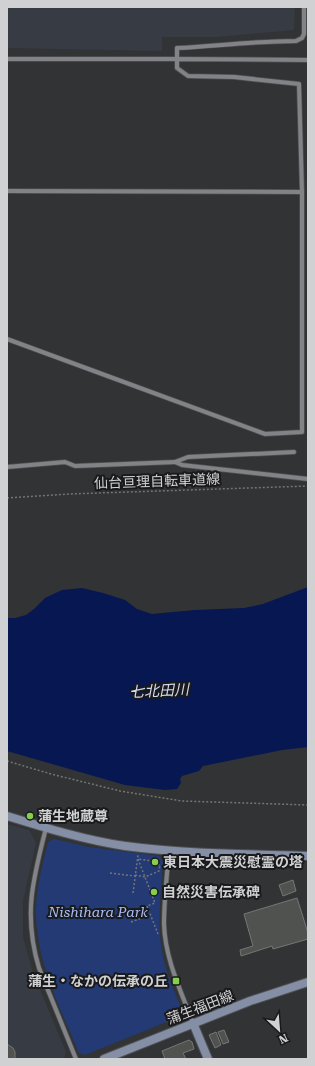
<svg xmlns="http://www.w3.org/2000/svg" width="315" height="1066" font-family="'Roboto Serif','Noto Sans JP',serif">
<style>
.built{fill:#373b43}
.green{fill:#233a74}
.water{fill:#061752}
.building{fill:#50524f;stroke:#757774}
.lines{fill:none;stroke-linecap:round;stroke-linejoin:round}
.street-casing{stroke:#505154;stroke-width:5.5}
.secondary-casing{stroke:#505154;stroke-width:10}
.path{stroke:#737577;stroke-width:1.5;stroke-dasharray:2 2;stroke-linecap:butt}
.street{stroke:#818386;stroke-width:4}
.secondary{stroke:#848fa6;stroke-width:8}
.poi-dot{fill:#86cf4c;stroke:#1a1a1c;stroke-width:1.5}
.labels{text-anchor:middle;stroke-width:4;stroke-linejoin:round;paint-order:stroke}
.street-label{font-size:14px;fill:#d0d1d3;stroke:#1a1a1c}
.poi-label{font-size:14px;font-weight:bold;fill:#d0d1d3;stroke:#1a1a1c;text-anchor:start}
.park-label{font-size:14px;font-style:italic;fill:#a6c0f7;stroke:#1a1a1c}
.water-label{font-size:15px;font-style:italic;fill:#d2dbee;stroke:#1a1a1c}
</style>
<rect width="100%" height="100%" fill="#313335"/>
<g class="built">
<polygon points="7,7 295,7 294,30 217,37 162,37 162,51 7,48"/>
<polygon points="7,824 29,830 36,843 23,901 23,937 33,973 66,1052 64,1059 7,1059"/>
</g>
<path class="green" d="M54,839L89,847L159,856L163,862C161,891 157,921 162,951C165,972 175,992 183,1012L181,1016L85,1055L79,1053C60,1007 36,961 36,911C36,887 43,864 48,842Z"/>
<polygon class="water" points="308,587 308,747 282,750 203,766 199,771 182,776 180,779 181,783 177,789 165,790 125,785 7,751 7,618 15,618 26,615 34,609 45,598 62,590 82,588 103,593 125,600 137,609 152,614 195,610 244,608 263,604"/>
<g class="building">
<polygon points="293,880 296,891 283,896 279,885"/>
<polygon points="297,898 308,933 308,939 273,949 272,946 241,956 240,950 253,946 244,914"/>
<polygon points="224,1030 229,1042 223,1044 218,1032"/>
<polygon points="216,1032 221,1045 215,1048 209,1035"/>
<polygon points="189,1040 192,1042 194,1049 183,1053 186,1059 165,1059 162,1051"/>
<polygon points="7,1044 13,1048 15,1052 15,1059 7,1059"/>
</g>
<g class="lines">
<defs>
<g id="street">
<path d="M7,59H177V48C217,46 256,41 296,41L302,38L304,34V7"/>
<polyline points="7,191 302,192"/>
<polyline points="7,339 265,434 302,432 302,192 299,84 234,77 188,76 177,68 177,59 308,60"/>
<polyline points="175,462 182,465 308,479"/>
<polyline points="7,467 65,462 75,466 175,462 188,457 294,452"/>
<path d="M46,828C33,879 23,915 39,968L76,1059"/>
<path d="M169,851C167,875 164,900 164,924C165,959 181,991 193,1023"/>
</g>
<g id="secondary">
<path d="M7,816C46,828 85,840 125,846C186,854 247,854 308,856"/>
<polyline points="193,1023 208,1059"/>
<polyline points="104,1059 250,1001 308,982"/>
</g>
</defs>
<use href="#street" class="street-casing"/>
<use href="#secondary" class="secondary-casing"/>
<g class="path">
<polyline points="7,498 69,494 308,486"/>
<polyline points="7,761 51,774 120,791 182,801 308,805"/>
<polyline points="138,859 155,903 147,906 158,934"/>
<polyline points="110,873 135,876"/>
<polyline points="135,875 145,877 159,871 160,865 154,864 152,861 138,859"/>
<polyline points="133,893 138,855"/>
<polyline points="131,922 150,915"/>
</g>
<use href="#street" class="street"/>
<use href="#secondary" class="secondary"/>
</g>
<g class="poi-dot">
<circle cx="30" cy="816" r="4"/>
<circle cx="155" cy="862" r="4"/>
<circle cx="154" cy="892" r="4"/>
<rect x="172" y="977" width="8" height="8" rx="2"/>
</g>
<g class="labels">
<g class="street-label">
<text transform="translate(157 481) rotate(-2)" y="5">仙台亘理自転車道線</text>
<text transform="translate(200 1007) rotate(-21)" y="5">蒲生福田線</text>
</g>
<g class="poi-label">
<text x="38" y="821">蒲生地蔵尊</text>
<text x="163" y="867">東日本大震災慰霊の塔</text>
<text x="162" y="897">自然災害伝承碑</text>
<text x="168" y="986" text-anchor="end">蒲生・なかの伝承の丘</text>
</g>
<g class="park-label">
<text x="98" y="917">Nishihara Park</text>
</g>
<g class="water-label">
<text transform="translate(159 691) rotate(-3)" y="5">七北田川</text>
</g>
</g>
<rect width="315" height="1066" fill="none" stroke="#d0d1d3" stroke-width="16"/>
<g transform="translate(279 1030) rotate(154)" stroke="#1a1a1c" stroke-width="3" paint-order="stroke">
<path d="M0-3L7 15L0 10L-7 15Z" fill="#d0d1d3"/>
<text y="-6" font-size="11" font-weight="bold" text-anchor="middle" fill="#d0d1d3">N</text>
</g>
</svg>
